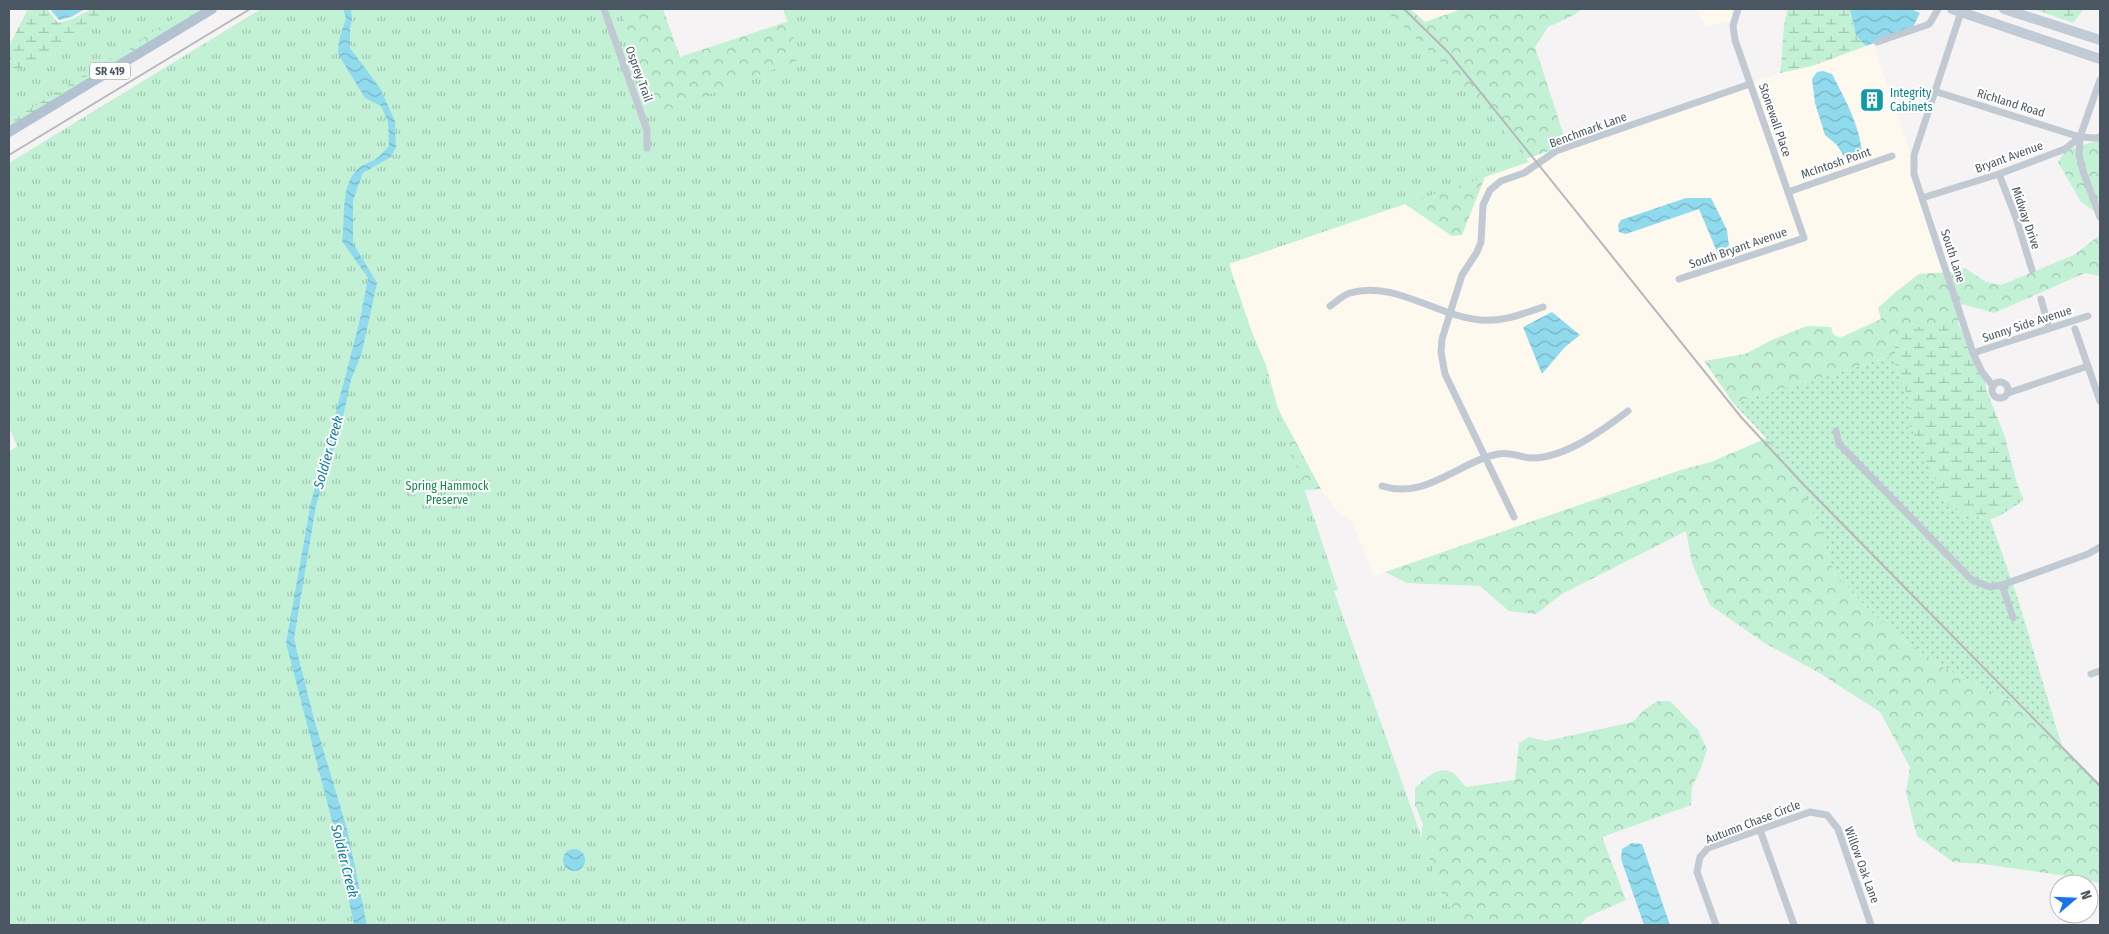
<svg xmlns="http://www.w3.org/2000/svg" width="2109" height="934" font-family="'Fira Sans Condensed',sans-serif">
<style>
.commercial{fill:#fdf9ef;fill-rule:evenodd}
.grass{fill:url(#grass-dots)}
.forest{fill:url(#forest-crowns)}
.wetland{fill:url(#wetland-marsh)}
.park{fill:url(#park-tufts)}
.water{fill:url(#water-waves)}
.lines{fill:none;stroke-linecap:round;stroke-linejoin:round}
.minor{stroke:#c1cad2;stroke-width:7}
.secondary{stroke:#c1cbd6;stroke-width:10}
.primary{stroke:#b3c2d1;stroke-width:10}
.rail{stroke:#b5b8bd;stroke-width:2}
.labels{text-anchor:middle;stroke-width:4;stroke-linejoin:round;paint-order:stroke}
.shield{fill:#fff;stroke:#808990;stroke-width:1}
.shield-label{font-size:11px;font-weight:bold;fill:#4a5661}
.street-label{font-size:12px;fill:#4a5661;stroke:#fff}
.culture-label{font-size:12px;fill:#0d838f;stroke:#fff;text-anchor:start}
.park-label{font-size:12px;fill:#17864f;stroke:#fff}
.water-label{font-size:14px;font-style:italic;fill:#0c7c9b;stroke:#fff}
</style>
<defs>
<pattern id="grass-dots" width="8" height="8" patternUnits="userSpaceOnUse" patternTransform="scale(1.25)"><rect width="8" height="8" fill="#c3f1d5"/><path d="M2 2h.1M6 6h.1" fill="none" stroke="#a0c6b0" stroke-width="1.8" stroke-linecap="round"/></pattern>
<pattern id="forest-crowns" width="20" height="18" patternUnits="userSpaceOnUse" patternTransform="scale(1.25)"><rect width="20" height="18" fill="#c3f1d5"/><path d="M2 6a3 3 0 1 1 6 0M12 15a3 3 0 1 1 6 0" fill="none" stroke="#a0c6b0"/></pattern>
<pattern id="wetland-marsh" width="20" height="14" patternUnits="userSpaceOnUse" patternTransform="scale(1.25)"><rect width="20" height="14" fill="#c3f1d5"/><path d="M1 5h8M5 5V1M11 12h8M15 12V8" fill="none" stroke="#a0c6b0"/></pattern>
<pattern id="park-tufts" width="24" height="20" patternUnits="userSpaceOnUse" patternTransform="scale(1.25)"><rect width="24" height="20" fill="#c3f1d5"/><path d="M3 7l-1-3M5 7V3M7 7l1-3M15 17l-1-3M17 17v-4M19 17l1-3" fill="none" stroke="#a0c6b0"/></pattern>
<pattern id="water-waves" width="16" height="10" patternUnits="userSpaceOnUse" patternTransform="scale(1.25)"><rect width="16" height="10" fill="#90daee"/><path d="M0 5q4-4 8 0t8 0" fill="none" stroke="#78b4c4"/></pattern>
</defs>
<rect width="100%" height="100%" fill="#f5f3f3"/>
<g class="commercial">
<polygon points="1410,9 1462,9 1425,22"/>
<polygon points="1697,9 1735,9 1728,22 1705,27"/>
<path d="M1875,43L1879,61L1952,272L1918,274L1897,291L1878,308L1881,319L1839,338L1833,334L1829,328L1772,340L1745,354L1705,361L1730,400L1767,438L1711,462L1681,470L1374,576L1352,522L1337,511L1322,491L1278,409L1266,365L1235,294L1229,259L1402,202L1452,236L1487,172L1780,73L1812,66ZM1812,79L1853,121L1862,147V160L1848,163L1837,145L1825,135L1815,103ZM1711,198L1727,230L1717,253L1699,209L1691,210ZM1552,313L1580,335L1565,347L1542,373Z"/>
</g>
<polygon class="grass" points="1895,355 1895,364 1909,400 1911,426 1946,503 1977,517 1990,519 2018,599 2057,730 2033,719 2012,702 1942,667 1898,636 1868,609 1834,573 1820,530 1771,443 1734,404 1757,394 1776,391"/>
<g class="forest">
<polygon points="122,9 207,9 130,55"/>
<polygon points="475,9 663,9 680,57 798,18 873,48 550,164"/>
<polygon points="1350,9 1410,9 1425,22 1462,9 1582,9 1574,15 1548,27 1535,47 1567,145 1487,172 1462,235 1452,236 1402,202 1229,259 1235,294 1266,365 1278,409 1321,489 1289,491 1139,395"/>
<polygon points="2100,140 2100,215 2081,202 2058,162 2066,150"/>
<path d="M2100,235V276L2085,273L1994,313L1962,304L1958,323L1961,329C1941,324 1923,325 1903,332L1895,346V355L1776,391L1757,394L1734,404L1704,361L1745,354L1772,340L1807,326L1831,327L1833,334L1840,338L1881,319L1878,308L1897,291L1919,274L1952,272L1965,268L1986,282L2001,285L2074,255Z"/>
<polygon points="1767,438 1801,483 1820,530 1834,573 1868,609 1898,636 1942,667 2012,702 2033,719 2057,730 2062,745 2100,784 2100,884 2087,879 1983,864 1953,862 1917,836 1906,793 1910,767 1880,712 1821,674 1763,642 1710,605 1692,563 1686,531 1562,594 1536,614 1509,611 1480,586 1407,583 1385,572 1681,470 1711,462"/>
<path d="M1658,701H1670L1698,730L1707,749L1701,768L1692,787L1691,805L1602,837L1626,900L1587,917L1580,925H1432L1421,845L1423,824L1415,805V788C1424,780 1438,765 1451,772C1457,775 1462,783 1466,787L1515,780L1519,743L1529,737L1546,741L1633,722L1644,710Z"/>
</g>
<g class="wetland">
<polygon points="28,9 47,9 58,23 72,19 92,9 122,9 129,30 130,55 9,129 9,46"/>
<path d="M1788,9H1850L1856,36L1866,46L1812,66L1780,73C1784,51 1781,29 1788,9Z"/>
<polygon points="2034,9 2084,9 2073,23"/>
<polygon points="1945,325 1961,329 1981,363 1987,392 2004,434 2017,484 2024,500 2001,515 1990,519 1962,514 1946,503 1910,426 1909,400 1895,364 1895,346 1903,332 1918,327"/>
</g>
<g class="park">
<polygon points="110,9 189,9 9,122 9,73 52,53"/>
<path d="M261,9H620L658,114L801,59L783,9H1382C1438,54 1485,106 1529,162L1229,264L1338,590L1334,591L1444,900H1447L1456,925H9V452L17,446L9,427V163Z"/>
</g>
<g class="water">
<polygon points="50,9 85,9 71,17 59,20"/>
<path d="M343,9H351L352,18L350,29V48L380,88L395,121L396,147L391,157L363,173L353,200V243L377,283L362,352L351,380L342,421L316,505L294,639L314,719L347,829L367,925H354L333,825L286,643L311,502L345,378L361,315L368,278L342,241C346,218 339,184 360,167C364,164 370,162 374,160C380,157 384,151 389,146L388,122L381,106L365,98L338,54L339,40L346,18Z"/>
<polygon points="1850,9 1911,9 1920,13 1912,29 1866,46 1856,36"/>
<path d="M1823,71L1832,74C1845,99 1863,131 1862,160L1848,163L1837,145L1825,135L1815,103L1812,79L1817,72Z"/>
<polygon points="1686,198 1711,198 1727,230 1729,246 1725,251 1718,254 1699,209 1626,234 1619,232 1618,225 1621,220"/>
<polygon points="1552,312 1580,335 1565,347 1542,374 1523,327"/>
<polygon points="1632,843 1642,844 1670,925 1644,925 1621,859 1622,849"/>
<circle cx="574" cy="860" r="11"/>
</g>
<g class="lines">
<g class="minor">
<polyline points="604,9 647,130 647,148"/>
<polyline points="1962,9 1914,155 1914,174 1973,353 1982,372 1993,386"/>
<polyline points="1877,42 1927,25 1930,23 1938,9"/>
<polyline points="2100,80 2080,137 2079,155 2083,171 2100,217"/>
<polyline points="1934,91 2080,137"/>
<polyline points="1999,174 2016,218 2032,270"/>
<polyline points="1788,192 1892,156"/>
<polyline points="1922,198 1999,174 2065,149 2080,137 2096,138 2100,137"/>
<polyline points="1679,279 1804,238 1735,40 1733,26 1738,9"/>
<polyline points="2041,299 2049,328"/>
<path d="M1330,306C1336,302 1343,295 1350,293C1393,280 1437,316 1480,320C1503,322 1522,314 1543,307"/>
<polyline points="2075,329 2100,401"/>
<polyline points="1973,353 2088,316"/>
<circle cx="2000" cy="390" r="8"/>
<polyline points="2008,393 2088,366"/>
<polyline points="1836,431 1839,444 1972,580 1990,587 2002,585 2088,554 2100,547"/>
<path d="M1382,486C1426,500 1458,462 1498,454C1510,451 1521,458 1532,458C1565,458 1603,430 1628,411"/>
<polyline points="1514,517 1445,374 1441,352 1442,339 1462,275 1477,252 1481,242 1483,205 1490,190 1501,181 1524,173 1556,151 1750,84"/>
<polyline points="2002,585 2013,618"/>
<polyline points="2091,674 2100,671"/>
<polyline points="1760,830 1794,925"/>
<polyline points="1716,925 1697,872 1700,857 1708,848 1810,812 1827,815 1838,829 1871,925"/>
</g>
<g class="secondary">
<polyline points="1952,9 2100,59"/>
<polyline points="2004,9 2100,40"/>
</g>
<polyline class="primary" points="9,132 212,9"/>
<g class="rail">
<polyline points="1404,9 1449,53 1741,417 1802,483 2100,786"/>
<polyline points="9,155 250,9"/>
</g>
</g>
<defs>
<symbol id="building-square" viewBox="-11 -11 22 22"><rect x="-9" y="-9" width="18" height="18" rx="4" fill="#0f9aa8" stroke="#fff"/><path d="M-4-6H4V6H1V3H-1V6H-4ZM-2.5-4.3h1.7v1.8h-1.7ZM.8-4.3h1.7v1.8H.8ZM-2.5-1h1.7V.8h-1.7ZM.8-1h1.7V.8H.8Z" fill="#fff"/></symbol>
</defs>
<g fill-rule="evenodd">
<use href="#building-square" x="1858" y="86" width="28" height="28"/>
</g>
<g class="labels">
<rect class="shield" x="90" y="62.5" width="40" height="17" rx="4"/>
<g class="shield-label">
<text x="110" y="75">SR 419</text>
</g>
<g class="street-label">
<text transform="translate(639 74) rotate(70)" y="4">Osprey Trail</text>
<text transform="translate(2011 103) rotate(17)" y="4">Richland Road</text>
<text transform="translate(1775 120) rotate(71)" y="4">Stonewall Place</text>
<text transform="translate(1588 130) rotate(-20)" y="4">Benchmark Lane</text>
<text transform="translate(2009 157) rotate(-20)" y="4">Bryant Avenue</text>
<text transform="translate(1836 163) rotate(-19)" y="4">McIntosh Point</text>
<text transform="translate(2026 218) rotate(71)" y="4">Midway Drive</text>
<text transform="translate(1738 248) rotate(-19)" y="4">South Bryant Avenue</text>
<text transform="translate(1953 256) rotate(72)" y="4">South Lane</text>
<text transform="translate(2027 324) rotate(-18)" y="4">Sunny Side Avenue</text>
<text transform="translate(1753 822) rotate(-21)" y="4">Autumn Chase Circle</text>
<text transform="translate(1862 865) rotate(70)" y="4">Willow Oak Lane</text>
</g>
<g class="culture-label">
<text x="1890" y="97">Integrity<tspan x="1890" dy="14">Cabinets</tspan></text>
</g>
<g class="park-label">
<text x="447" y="490">Spring Hammock<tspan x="447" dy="14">Preserve</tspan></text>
</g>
<g class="water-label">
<text transform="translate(328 452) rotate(-74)" y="5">Soldier Creek</text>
<text transform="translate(345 861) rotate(76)" y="5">Soldier Creek</text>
</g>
</g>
<rect width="2109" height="934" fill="none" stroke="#4a5661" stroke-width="20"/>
<g transform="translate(2074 899) rotate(71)"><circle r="24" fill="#ffffff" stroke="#b7bbc0"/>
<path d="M0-4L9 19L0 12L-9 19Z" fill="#1a73e8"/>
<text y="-8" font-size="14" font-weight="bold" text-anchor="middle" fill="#4a5661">N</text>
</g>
</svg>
